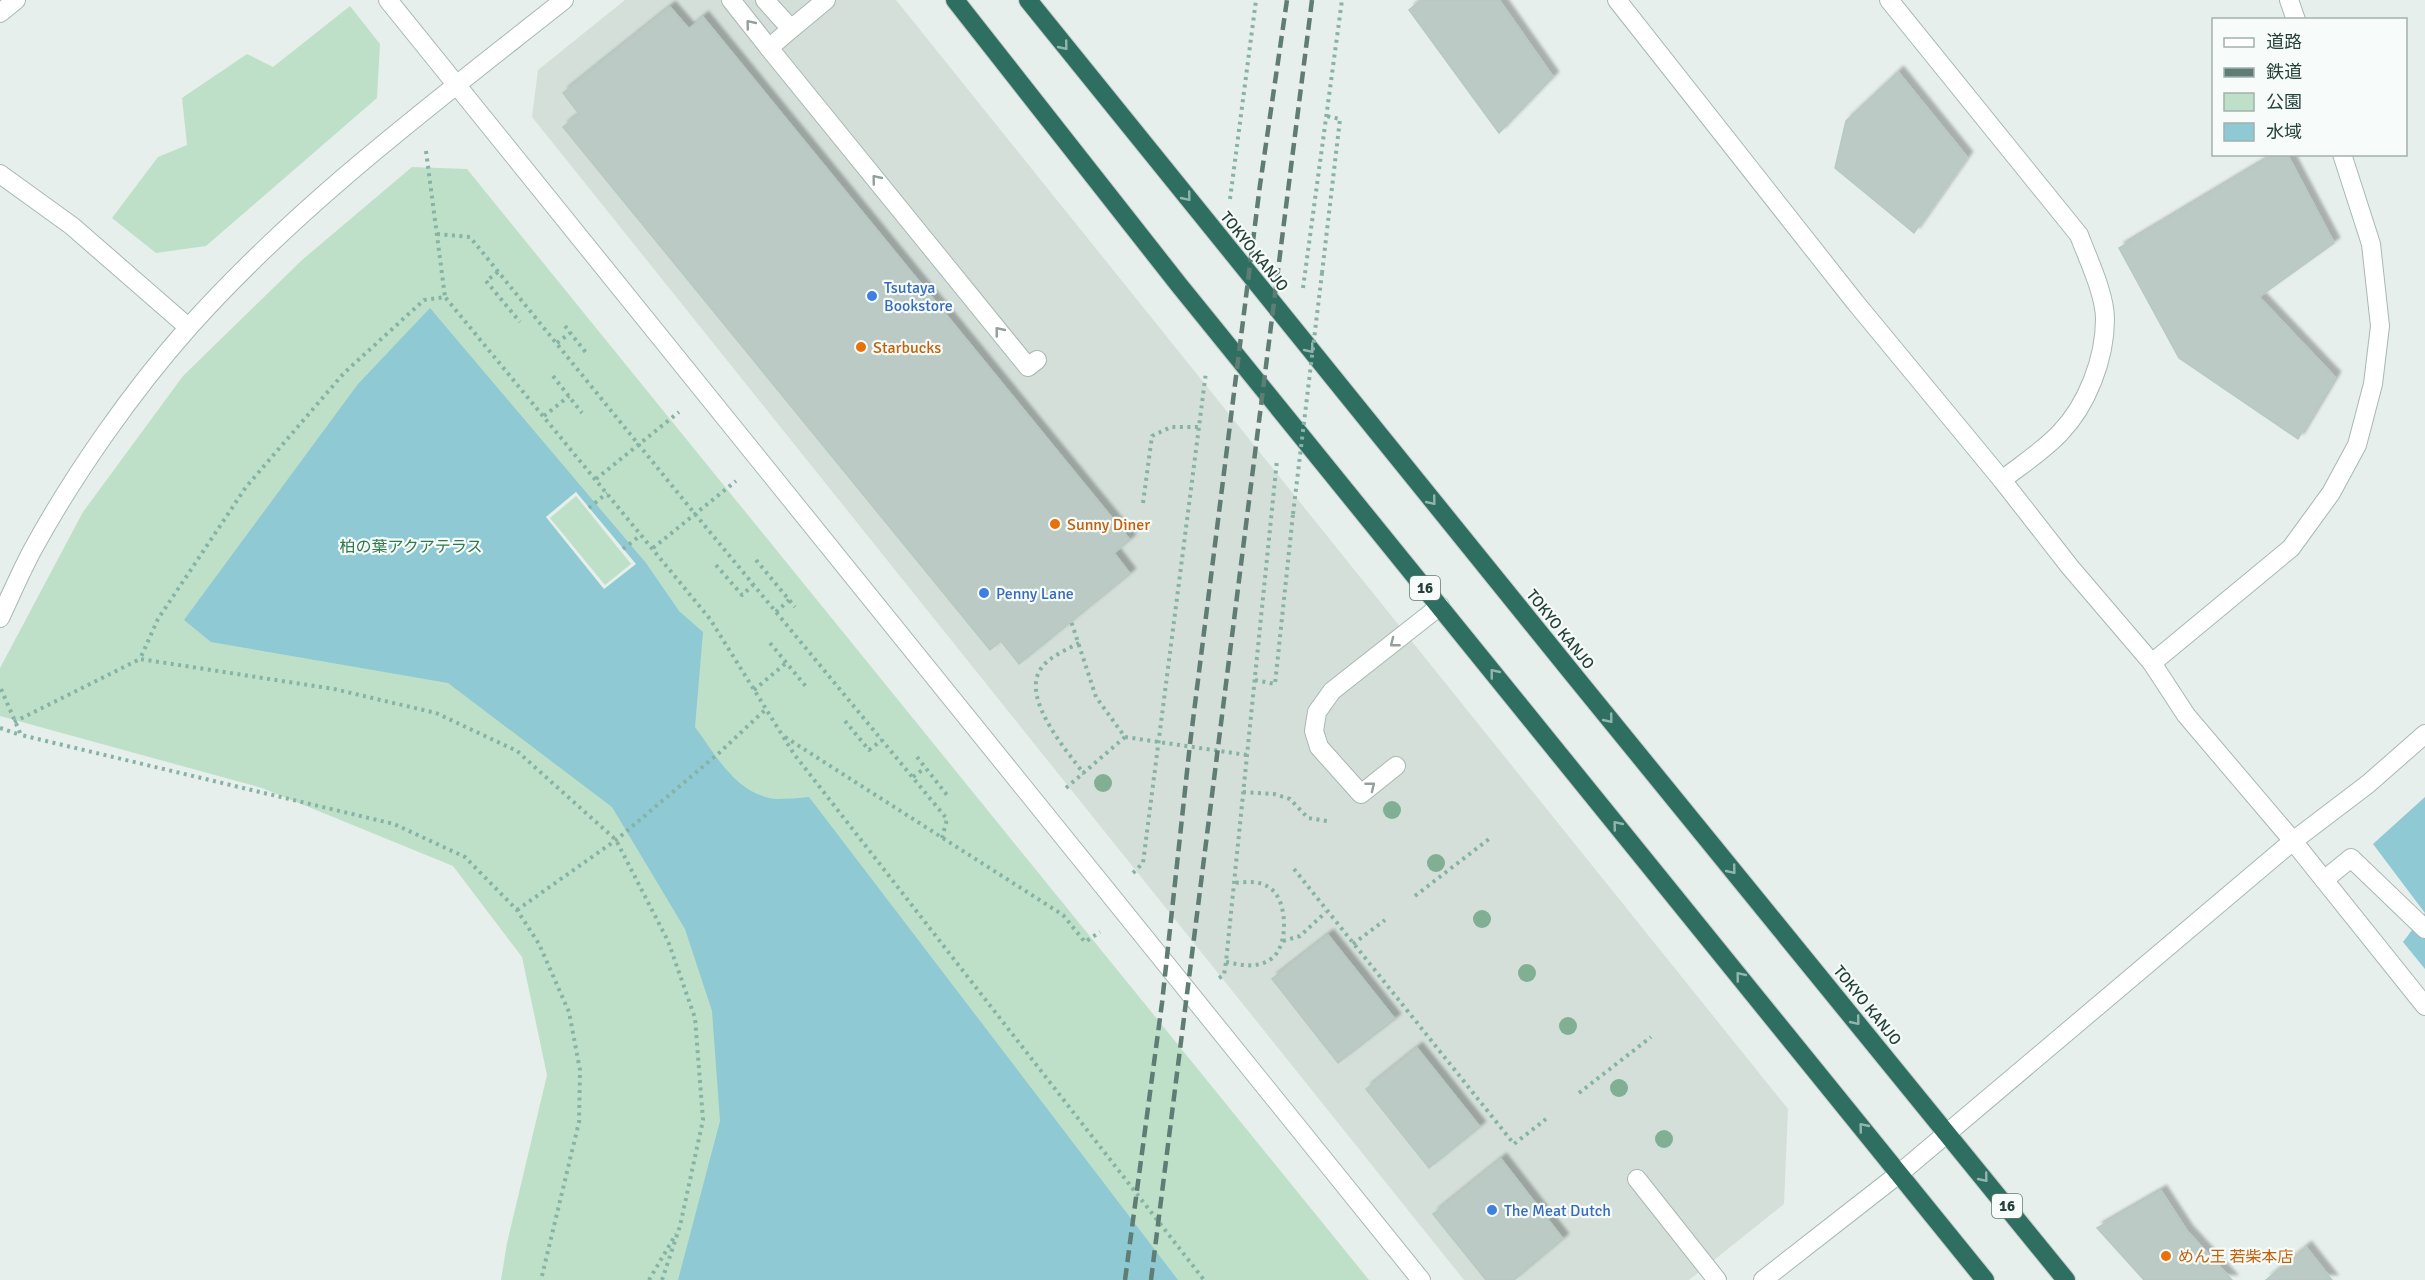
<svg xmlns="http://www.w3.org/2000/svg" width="2425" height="1280" font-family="Signika,'Noto Sans JP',sans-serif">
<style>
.built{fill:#d4dfda}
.green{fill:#bfe0c8}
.water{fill:#8ec9d4;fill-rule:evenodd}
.pier{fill:#e6efeb;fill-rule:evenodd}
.building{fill:#bbcac4;stroke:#b8c9c2;stroke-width:1.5;filter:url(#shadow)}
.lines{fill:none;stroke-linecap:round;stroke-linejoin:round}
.minor-casing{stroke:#a8b8b2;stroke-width:20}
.highway-casing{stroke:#c2cac8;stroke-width:20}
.path{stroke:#86b3a5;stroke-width:4;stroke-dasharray:3 4.5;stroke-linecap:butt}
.minor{stroke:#fff;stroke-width:18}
.highway{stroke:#2f6f62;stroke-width:18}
.rail{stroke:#5f7d75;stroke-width:4.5;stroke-dasharray:12 6;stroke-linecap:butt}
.path-bridge{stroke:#86b3a5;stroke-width:4;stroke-dasharray:3 4.5;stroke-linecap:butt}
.tree{fill:#80af93}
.oneway{stroke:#92a09c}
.oneway2{stroke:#93b5ae}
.shop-dot{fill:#3f7fe0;stroke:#f7fbf9;stroke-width:2}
.food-dot{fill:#e8710a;stroke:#f7fbf9;stroke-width:2}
.labels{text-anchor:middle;stroke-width:4.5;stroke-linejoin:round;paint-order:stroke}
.shield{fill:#f7fbf9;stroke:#637a73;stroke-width:1.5}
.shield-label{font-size:15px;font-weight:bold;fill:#24423a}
.street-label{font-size:16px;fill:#24423a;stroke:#f7fbf9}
.shop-label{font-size:16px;fill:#366cbe;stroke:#f7fbf9;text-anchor:start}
.food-label{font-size:16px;fill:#c56008;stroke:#f7fbf9;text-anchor:start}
.park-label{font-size:16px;fill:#2d7a4b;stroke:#f7fbf9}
</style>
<defs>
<filter id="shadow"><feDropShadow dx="5.5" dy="-5.5" stdDeviation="1.5" flood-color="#0004"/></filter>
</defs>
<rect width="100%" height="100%" fill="#e6efeb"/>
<polygon class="built" points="625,0 896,0 1788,1109 1784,1204 1689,1280 1464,1280 532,117 538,70"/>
<g class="green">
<polygon points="350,6 380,44 377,98 206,246 156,253 112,218 158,157 187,145 182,98 247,54 273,67"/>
<polygon points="412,167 467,169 1369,1280 501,1280 507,1243 547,1075 522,957 453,866 262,788 0,716 0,668 83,512 183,376 302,260"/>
</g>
<g class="water">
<path d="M430,308L646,563L679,611L703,632L695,727C716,755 737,796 777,799C787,799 799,798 809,797L1178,1280H678L720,1121L712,1011L685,929L612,807L448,683L211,642L184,620L358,384ZM576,492L635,564L604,589L546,517Z"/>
<polygon points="2425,797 2425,969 2403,942 2425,913 2373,844"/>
</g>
<path class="pier" d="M576,492L636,564L604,589L546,517ZM576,496L631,564L605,585L550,518Z"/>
<g class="building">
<polygon points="1421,0 1499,0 1553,77 1499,133 1409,10"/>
<polygon points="670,7 689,29 703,17 1130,540 1114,553 1130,574 1019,664 1001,641 990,650 563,127 579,114 563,93"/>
<polygon points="1898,72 1967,157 1914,233 1835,168 1846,121"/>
<polygon points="2276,154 2287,154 2334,243 2259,297 2335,377 2298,439 2179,358 2119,248"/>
<polygon points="1328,935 1395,1019 1338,1063 1272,979"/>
<polygon points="1417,1048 1480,1127 1429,1168 1366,1089"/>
<polygon points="1501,1159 1563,1239 1514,1280 1486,1280 1433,1214"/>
<polygon points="2161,1191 2187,1231 2232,1280 2144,1280 2097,1228"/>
<polygon points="2306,1247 2332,1280 2266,1280"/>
</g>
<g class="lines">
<defs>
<g id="minor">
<polyline points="388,0 1421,1280"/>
<polyline points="731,0 769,48"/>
<polyline points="765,0 791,29 826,0"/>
<polyline points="1617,0 1855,302 2002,480 2070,567 2152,663 2186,715 2293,841 2425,1006"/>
<path d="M1889,0L2079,235C2088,259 2105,294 2105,319C2105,359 2087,405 2060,433C2043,451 2021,465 2002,480"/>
<polyline points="2289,0 2296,20"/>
<polyline points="0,13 16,0"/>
<polyline points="791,29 769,48 1028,367 1037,360"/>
<polyline points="0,174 72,226 188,327"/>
<path d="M0,618C11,595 21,571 33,549C74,474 133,390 189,327C300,203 434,103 564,0"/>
<polyline points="2152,663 2291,548 2331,493 2357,445 2373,384 2380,326 2371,244 2342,154"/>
<polyline points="1396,766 1361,794 1319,747 1314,731 1317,712 1332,691 1440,606"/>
<polyline points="2324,880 2351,858 2425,929"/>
<polyline points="1637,1179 1717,1280"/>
<polyline points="1763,1280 1900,1173 2293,841 2368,784 2425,734"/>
</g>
<g id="highway">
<polyline points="955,0 1179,285 1985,1280"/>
<polyline points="1028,0 1572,673 2066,1280"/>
</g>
</defs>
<use href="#minor" class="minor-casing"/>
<use href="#highway" class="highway-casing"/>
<g class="path">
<polyline points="426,151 445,297"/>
<polyline points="1230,199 1256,0"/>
<polyline points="437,234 470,237 695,514 947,819 942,838"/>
<polyline points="498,272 486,281 520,322"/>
<polyline points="1322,273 1340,119 1326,116"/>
<polyline points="1303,288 1342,0"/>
<polyline points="565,326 587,354"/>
<polyline points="557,343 570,333"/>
<polyline points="553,376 582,413"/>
<polyline points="544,416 569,396"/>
<polyline points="596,479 679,412"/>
<polyline points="1143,503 1152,436 1171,427 1199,427"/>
<polyline points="589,508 607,493"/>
<polyline points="653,548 736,481"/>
<polyline points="623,549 641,535"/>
<polyline points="756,560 795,607"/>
<polyline points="716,565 742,595 753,585"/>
<polyline points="776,612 789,600"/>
<polyline points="770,643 808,689"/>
<path d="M1079,643C1066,650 1048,657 1040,670C1022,700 1067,751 1084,774"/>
<polyline points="1255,680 1275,684 1293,514"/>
<polyline points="1,689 21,735 394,824 465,857 517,910 539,944 569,1012 580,1070 579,1122 541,1280"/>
<polyline points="754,690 786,663"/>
<polyline points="845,721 869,750 882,740"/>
<polyline points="14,722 140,659"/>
<polyline points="0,728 20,735"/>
<polyline points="785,737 1063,915 1085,942 1100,932"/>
<polyline points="1125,737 1247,755"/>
<polyline points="917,757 947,795"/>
<polyline points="913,777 925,768"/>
<polyline points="1066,788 1125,737 1096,697 1071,621"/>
<polyline points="1243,792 1274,794 1290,799 1308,818 1327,821"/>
<polyline points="1294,869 1514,1144 1546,1119"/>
<polyline points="1133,873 1143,863 1206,372"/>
<polyline points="1415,896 1489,839"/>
<polyline points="517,910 616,840 719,753 766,709"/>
<polyline points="1283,941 1300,936 1326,912"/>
<polyline points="1353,944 1385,920"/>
<path d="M1226,962C1242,965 1256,969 1271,959C1289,947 1288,900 1270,888C1259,880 1246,882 1234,883"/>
<polyline points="1219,978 1224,975 1226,962 1277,460"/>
<polyline points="1579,1093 1651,1037"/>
<polyline points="649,1280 676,1234"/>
<polyline points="662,1280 680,1226 703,1120 695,1018 668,941 616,840 517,751 436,713 334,689 140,659 158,619 246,487 344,373 424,300 445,297 710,619 794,754 1204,1280"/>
</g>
<use href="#minor" class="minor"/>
<use href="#highway" class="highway"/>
<g class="rail">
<polyline points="1125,1280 1162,1003 1190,744 1260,185 1287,0"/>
<polyline points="1151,1280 1312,0"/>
</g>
<polyline class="path-bridge" points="1293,514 1322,273"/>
</g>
<g class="tree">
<circle cx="1103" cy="783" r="9"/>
<circle cx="1392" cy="810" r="9"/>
<circle cx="1436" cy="863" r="9"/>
<circle cx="1482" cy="919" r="9"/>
<circle cx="1527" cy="973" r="9"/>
<circle cx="1568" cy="1026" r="9"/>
<circle cx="1619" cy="1088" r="9"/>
<circle cx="1664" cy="1139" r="9"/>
</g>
<defs><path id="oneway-chevron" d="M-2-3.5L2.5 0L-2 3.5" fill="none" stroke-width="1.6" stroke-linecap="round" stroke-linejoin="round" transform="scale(1.5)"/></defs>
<g class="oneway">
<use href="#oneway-chevron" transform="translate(750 24) rotate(-129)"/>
<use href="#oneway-chevron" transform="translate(876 179) rotate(-129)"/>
<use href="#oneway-chevron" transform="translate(999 331) rotate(-129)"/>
<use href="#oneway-chevron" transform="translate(1394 643) rotate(142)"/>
<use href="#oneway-chevron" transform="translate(1371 786) rotate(-38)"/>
</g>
<g class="oneway2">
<use href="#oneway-chevron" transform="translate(1064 46) rotate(51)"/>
<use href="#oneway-chevron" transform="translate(1187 197) rotate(51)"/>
<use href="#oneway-chevron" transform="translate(1310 349) rotate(51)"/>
<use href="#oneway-chevron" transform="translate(1432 501) rotate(51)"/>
<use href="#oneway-chevron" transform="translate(1494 673) rotate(-129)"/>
<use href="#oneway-chevron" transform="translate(1609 719) rotate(51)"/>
<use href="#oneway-chevron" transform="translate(1617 825) rotate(-129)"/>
<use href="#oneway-chevron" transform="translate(1732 870) rotate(51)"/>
<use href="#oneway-chevron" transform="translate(1740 976) rotate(-129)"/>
<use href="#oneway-chevron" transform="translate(1856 1021) rotate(51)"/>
<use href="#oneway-chevron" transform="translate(1863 1127) rotate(-129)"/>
<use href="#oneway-chevron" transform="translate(1984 1178) rotate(51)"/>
</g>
<g class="shop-dot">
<circle cx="872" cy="296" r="6"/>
<circle cx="984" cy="593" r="6"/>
<circle cx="1492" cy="1210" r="6"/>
</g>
<g class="food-dot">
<circle cx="861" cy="347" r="6"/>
<circle cx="1055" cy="524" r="6"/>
<circle cx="2166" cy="1256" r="6"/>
</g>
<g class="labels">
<g class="shield">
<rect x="1410" y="576" width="30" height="24" rx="4.5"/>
<rect x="1992" y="1194" width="30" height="24" rx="4.5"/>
</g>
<g class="shield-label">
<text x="1425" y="593">16</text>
<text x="2007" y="1211">16</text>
</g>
<g class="street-label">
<text transform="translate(1255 251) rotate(51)" y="6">TOKYO KANJO</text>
<text transform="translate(1561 629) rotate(51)" y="6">TOKYO KANJO</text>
<text transform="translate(1868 1005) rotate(51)" y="6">TOKYO KANJO</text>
</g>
<g class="shop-label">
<text x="884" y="293">Tsutaya<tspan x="884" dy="18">Bookstore</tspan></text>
<text x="996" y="599">Penny Lane</text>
<text x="1504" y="1216">The Meat Dutch</text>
</g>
<g class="food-label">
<text x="873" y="353">Starbucks</text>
<text x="1067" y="530">Sunny Diner</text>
<text x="2178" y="1262">めん王 若柴本店</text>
</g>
<g class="park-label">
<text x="411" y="552">柏の葉アクアテラス</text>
</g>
</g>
<rect x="2212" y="18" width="195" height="138" fill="#f7fbf9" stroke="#a3b1ad" stroke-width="1.5"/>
<rect x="2224" y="38" width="30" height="9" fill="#ffffff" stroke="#a3b1ad" stroke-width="1.5"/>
<text x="2266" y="48" font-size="18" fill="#24423a">道路</text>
<rect x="2224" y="68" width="30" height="9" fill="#5f7d75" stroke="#a3b1ad" stroke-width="1.5"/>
<text x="2266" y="78" font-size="18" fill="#24423a">鉄道</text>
<rect x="2224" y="93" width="30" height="18" fill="#bfe0c8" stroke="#a3b1ad" stroke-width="1.5"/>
<text x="2266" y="108" font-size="18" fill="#24423a">公園</text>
<rect x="2224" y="123" width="30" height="18" fill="#8ec9d4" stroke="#a3b1ad" stroke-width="1.5"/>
<text x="2266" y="138" font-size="18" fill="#24423a">水域</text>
</svg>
